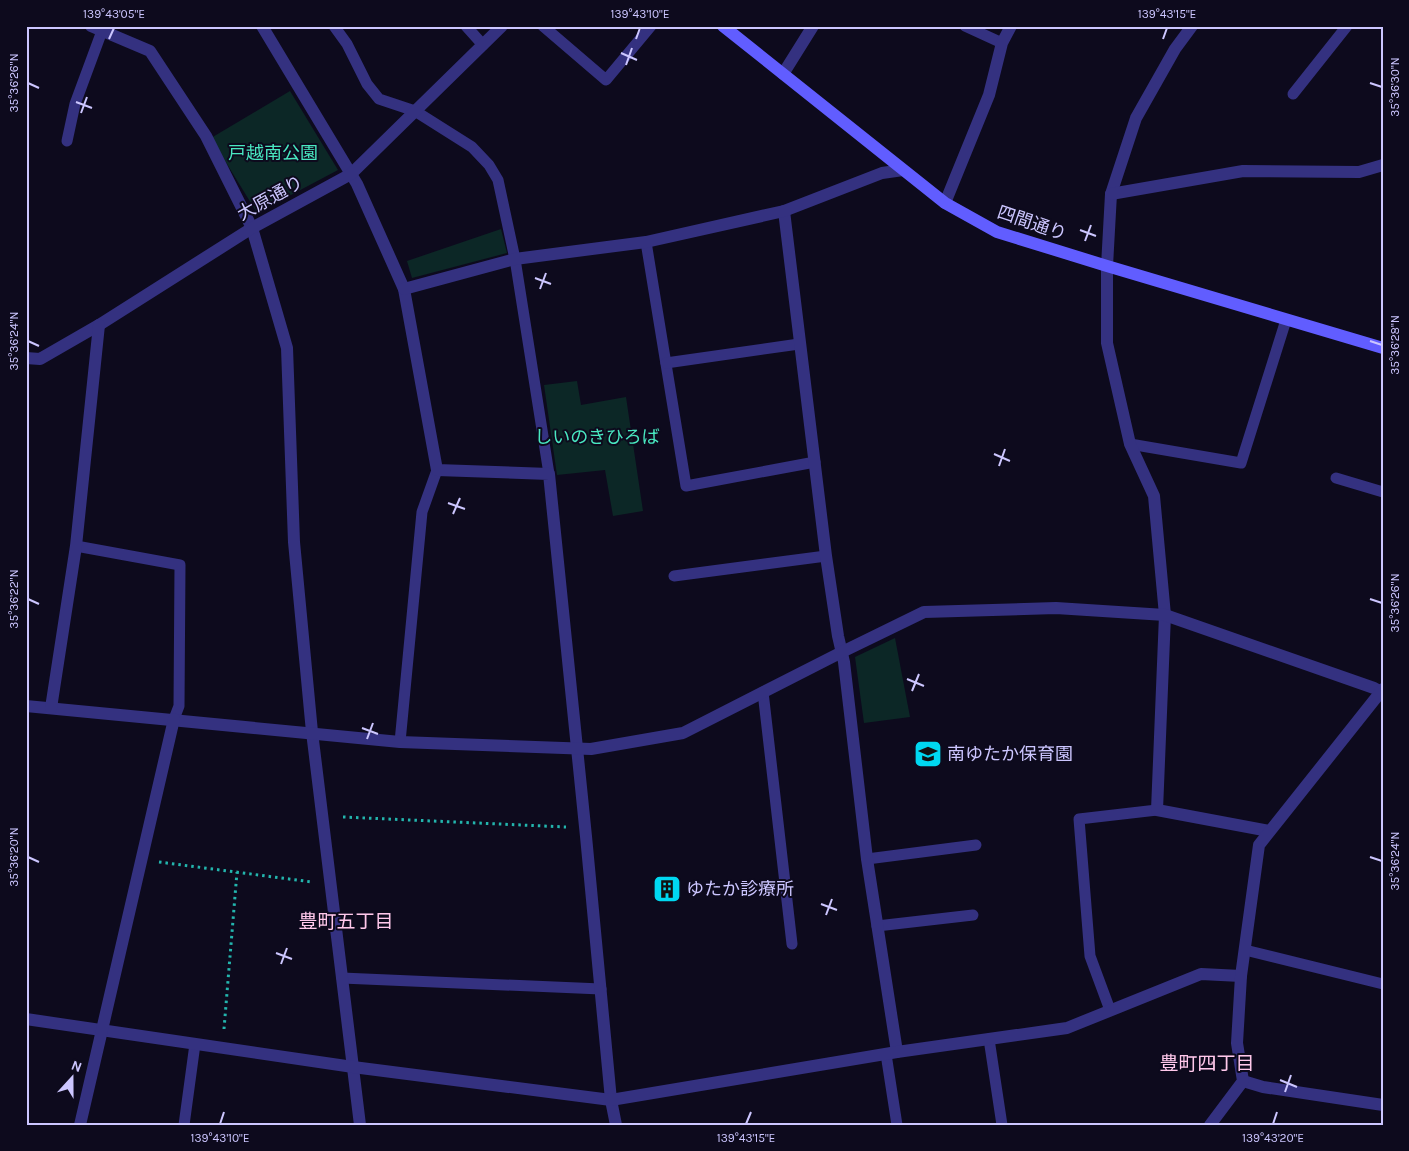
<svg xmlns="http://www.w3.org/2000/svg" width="1409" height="1151" font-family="Karla,'Noto Sans JP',sans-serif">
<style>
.green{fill:#0c2726}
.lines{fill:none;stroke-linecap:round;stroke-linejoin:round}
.path{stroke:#23b5ad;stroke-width:3;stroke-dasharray:2.5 4;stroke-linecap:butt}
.lane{stroke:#343180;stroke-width:11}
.street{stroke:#343180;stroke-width:12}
.secondary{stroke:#615dff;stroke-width:12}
.ticks{fill:none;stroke:#ccc6ff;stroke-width:2}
.labels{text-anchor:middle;stroke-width:4;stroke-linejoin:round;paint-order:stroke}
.park-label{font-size:18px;fill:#49e7c0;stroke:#0d0a1d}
.street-label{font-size:18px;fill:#ccc6ff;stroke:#0d0a1d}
.poi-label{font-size:18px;fill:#ccc6ff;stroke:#0d0a1d;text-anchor:start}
.neighbourhood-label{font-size:19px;fill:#ffc8eb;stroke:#0d0a1d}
.neatline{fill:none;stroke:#ccc6ff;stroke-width:2}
.ticks-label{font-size:12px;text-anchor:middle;fill:#ccc6ff}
</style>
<rect width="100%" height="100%" fill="#0d0a1d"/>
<g class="green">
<polygon points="290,91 338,170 257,213 211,138"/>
<polygon points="501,229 507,253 412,278 407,261"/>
<polygon points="577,381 581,405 626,397 643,511 613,516 605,470 557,475 544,385"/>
<polygon points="895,638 910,717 864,723 855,657"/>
</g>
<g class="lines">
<g class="path">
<polyline points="343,817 566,827"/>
<polyline points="159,862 312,882"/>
<polyline points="224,1029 237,872"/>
</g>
<g class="lane">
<polyline points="334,26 347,44 367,84 379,99 415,111 472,147 489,165 498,180 515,259 549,474"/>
<polyline points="466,26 483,45"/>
<polyline points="543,26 606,80 651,26"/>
<polyline points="965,26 1002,43"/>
<polyline points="1293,94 1347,26"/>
<polyline points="67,141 75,104 102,31"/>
<polyline points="646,242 686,486 815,462"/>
<polyline points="666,363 799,344"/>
<polyline points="1130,444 1241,463 1286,320"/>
<polyline points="1336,478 1383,492"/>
<polyline points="76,546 180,565 179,706 174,719"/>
<polyline points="674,576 826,556"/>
<polyline points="763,692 792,944"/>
<polyline points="400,742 422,512 437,470"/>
<polyline points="867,859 976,845"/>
<polyline points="877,926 973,915"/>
<polyline points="1245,950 1383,984"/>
<polyline points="342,978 601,989"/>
<polyline points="1110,1010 1090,956 1079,819 1157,810"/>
<polyline points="989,1039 1002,1125"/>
<polyline points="886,1054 897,1125"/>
<polyline points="184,1125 195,1044"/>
</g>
<g class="street">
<polyline points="91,26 150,51 206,136 252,228 287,348 294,542 312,732 360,1125"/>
<path d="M262,26L357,184L404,289L437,470L549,474C571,683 592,891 611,1100L616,1125"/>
<polyline points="1192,26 1175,49 1136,118 1111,194 1107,266 1107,343 1130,444 1154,496 1165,615 1157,810 1269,831"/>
<polyline points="783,74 813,26"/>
<polyline points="1111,194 1243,171 1359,172 1383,165"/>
<polyline points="945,203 989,95 1002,43 1011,26"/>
<polyline points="784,211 826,556 838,636 844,662 867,859 897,1052"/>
<polyline points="404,289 515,259 646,242 784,211 882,173 903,170"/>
<polyline points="26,358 40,359 99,325 252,228 351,174 502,26"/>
<polyline points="26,706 400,742 591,749 683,733 842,652 924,612 1056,608 1165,615 1374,688 1383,693"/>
<polyline points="51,708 76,546 99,325"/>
<polyline points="26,1019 353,1067 611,1100 897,1052 1067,1028 1201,974 1241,976"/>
<polyline points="1243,1081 1263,1087 1383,1105"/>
<polyline points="80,1125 174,719"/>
<polyline points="1210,1125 1243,1081 1237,1043 1241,976 1259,845 1383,689"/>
</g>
<polyline class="secondary" points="723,26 945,203 997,232 1107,266 1383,348"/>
</g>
<path class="ticks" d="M109,39L114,28M636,39L640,28M1163,39L1167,28M621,53L637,60M626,65L632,48M28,83L39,88M1370,83L1382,87M76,102L92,108M81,113L87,97M1080,230L1096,236M1085,241L1091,225M535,278L551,284M540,289L546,273M28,341L39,346M1370,341L1382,345M994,454L1010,461M999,466L1005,449M448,503L465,509M453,514L460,498M28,599L39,604M1370,599L1382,603M907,679L924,686M912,691L919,674M362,728L378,734M367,739L373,723M28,857L39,862M1370,857L1382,861M821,904L837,910M826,915L832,899M276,953L292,959M281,964L287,948M1280,1080L1297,1087M1285,1092L1291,1075M220,1124L224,1112M746,1124L751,1112M1273,1124L1277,1112"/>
<defs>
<symbol id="school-square" viewBox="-11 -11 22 22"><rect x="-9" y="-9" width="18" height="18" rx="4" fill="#00d8f1" stroke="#0d0a1d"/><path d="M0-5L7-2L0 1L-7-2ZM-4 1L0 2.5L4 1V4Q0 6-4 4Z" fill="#111"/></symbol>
<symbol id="building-square" viewBox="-11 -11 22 22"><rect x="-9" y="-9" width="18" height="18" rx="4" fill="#00d8f1" stroke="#0d0a1d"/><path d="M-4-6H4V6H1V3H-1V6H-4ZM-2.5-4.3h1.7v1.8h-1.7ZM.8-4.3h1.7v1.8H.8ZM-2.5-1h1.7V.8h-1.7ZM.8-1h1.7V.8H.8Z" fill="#111"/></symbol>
</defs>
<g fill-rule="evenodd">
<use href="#school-square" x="912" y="738" width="32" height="32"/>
<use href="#building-square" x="651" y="873" width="32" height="32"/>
</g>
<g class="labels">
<g class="park-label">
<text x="273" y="159">戸越南公園</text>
<text x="597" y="443">しいのきひろば</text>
</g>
<g class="street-label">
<text transform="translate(270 198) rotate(-29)" y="6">大原通り</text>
<text transform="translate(1032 223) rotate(19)" y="6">四間通り</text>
</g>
<g class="poi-label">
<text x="947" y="760">南ゆたか保育園</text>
<text x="686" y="895">ゆたか診療所</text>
</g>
<g class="neighbourhood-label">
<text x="346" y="928">豊町五丁目</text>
<text x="1207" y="1070">豊町四丁目</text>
</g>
</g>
<rect width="1409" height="1151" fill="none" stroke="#0d0a1d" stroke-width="55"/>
<g transform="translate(72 1078) rotate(21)" stroke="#0d0a1d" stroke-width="4" paint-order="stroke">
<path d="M0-4L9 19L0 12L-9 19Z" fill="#ccc6ff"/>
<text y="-8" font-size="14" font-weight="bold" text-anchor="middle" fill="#ccc6ff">N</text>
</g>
<rect x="28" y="28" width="1354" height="1096" class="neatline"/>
<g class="ticks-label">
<text x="114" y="18">139°43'05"E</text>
<text x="640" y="18">139°43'10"E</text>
<text x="1167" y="18">139°43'15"E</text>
<text transform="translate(14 83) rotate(-90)" y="4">35°36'26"N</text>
<text transform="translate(1395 87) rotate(-90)" y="4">35°36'30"N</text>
<text transform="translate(14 341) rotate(-90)" y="4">35°36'24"N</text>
<text transform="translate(1395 345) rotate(-90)" y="4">35°36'28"N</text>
<text transform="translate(14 599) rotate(-90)" y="4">35°36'22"N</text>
<text transform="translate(1395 603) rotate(-90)" y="4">35°36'26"N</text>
<text transform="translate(14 857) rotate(-90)" y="4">35°36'20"N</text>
<text transform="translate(1395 861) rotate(-90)" y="4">35°36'24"N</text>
<text x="220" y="1142">139°43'10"E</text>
<text x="746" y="1142">139°43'15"E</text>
<text x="1273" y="1142">139°43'20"E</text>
</g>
</svg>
